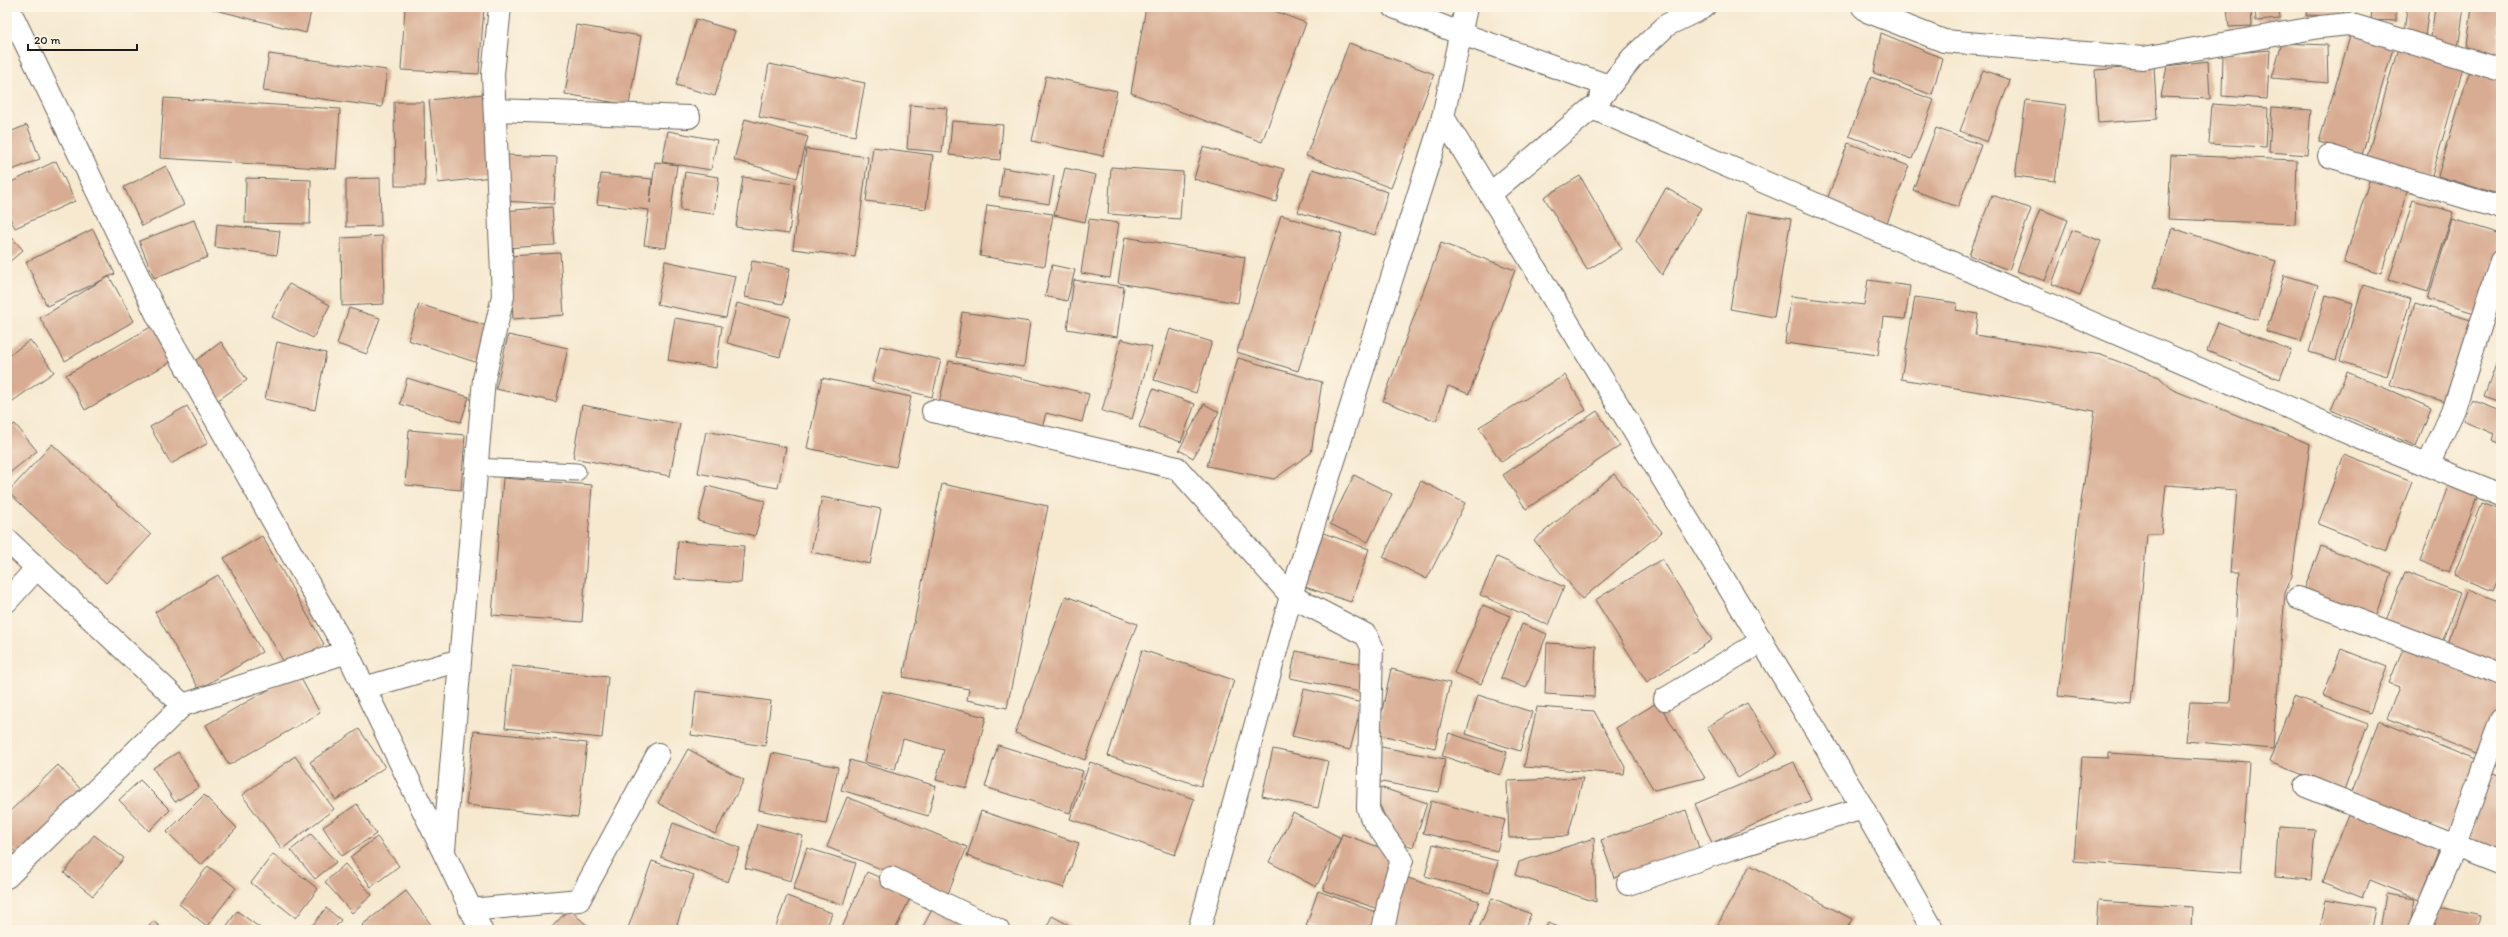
<svg xmlns="http://www.w3.org/2000/svg" width="2508" height="937" font-family="Itim,sans-serif">
<style>
.building{fill:#d8ac92}
.lines{fill:none;stroke-linecap:round;stroke-linejoin:round}
.lane-casing{stroke:#68645b;stroke-width:19}
.street-casing{stroke:#68645b;stroke-width:24}
.secondary-casing{stroke:#68645b;stroke-width:24}
.primary-casing{stroke:#68645b;stroke-width:24}
.lane{stroke:#fff;stroke-width:17}
.street{stroke:#fff;stroke-width:22}
.secondary{stroke:#fff;stroke-width:22}
.primary{stroke:#fff;stroke-width:22}
</style>
<rect width="100%" height="100%" fill="#fcf5e5"/>
<filter id="ink" filterUnits="userSpaceOnUse"><feTurbulence type="fractalNoise" baseFrequency=".025" numOctaves="2"/><feDisplacementMap in="SourceGraphic" scale="8" xChannelSelector="R" yChannelSelector="G"/><feConvolveMatrix kernelMatrix="1 2 1 2 8 2 1 2 1" color-interpolation-filters="sRGB"/></filter>
<filter id="wash" filterUnits="userSpaceOnUse"><feTurbulence type="fractalNoise" baseFrequency=".012" numOctaves="4" result="noise"/><feDisplacementMap in="SourceGraphic" scale="16" xChannelSelector="R" yChannelSelector="G"/><feGaussianBlur stdDeviation="0.9" result="paint"/><feColorMatrix in="noise" values="0 0 0 0 0 0 0 0 0 0 0 0 0 0 0 0 0 1.4 0 .05"/><feComposite in="paint" operator="in"/></filter>
<g filter="url(#wash)">
<rect width="100%" height="100%" fill="#f6e9d0"/>
<g id="blocks">
<g class="building">
<polygon points="213,7 312,7 306,33 212,9"/>
<polygon points="405,7 484,7 479,74 401,70"/>
<polygon points="1146,7 1264,7 1306,23 1262,142 1131,93"/>
<polygon points="2227,7 2251,7 2252,26 2229,27"/>
<polygon points="2255,7 2279,7 2280,19 2256,21"/>
<polygon points="2307,7 2343,7 2343,16 2306,15"/>
<polygon points="2372,7 2396,7 2396,21 2371,20"/>
<polygon points="2407,7 2429,7 2425,37 2404,34"/>
<polygon points="2435,7 2464,7 2458,49 2430,45"/>
<polygon points="2472,7 2501,7 2496,58 2466,54"/>
<polygon points="696,19 735,31 715,96 676,85"/>
<polygon points="576,25 641,36 629,105 565,94"/>
<polygon points="1881,33 1942,58 1932,95 1874,73"/>
<polygon points="2351,33 2394,45 2362,155 2319,142"/>
<polygon points="1349,43 1434,74 1391,188 1306,156"/>
<polygon points="2282,43 2327,45 2328,83 2272,78"/>
<polygon points="2398,48 2463,68 2432,176 2367,157"/>
<polygon points="2270,50 2267,99 2222,96 2223,54"/>
<polygon points="269,54 387,70 382,107 263,91"/>
<polygon points="2208,61 2210,99 2161,97 2167,66"/>
<polygon points="769,64 865,83 855,136 759,117"/>
<polygon points="2154,66 2157,119 2098,123 2095,70"/>
<polygon points="2470,69 2501,78 2501,195 2438,176"/>
<polygon points="1983,70 2010,80 1987,142 1960,131"/>
<polygon points="1046,76 1117,91 1103,156 1032,141"/>
<polygon points="1871,77 1934,100 1912,159 1849,136"/>
<polygon points="483,94 492,177 438,183 429,100"/>
<polygon points="164,98 340,109 336,169 160,158"/>
<polygon points="2026,100 2066,105 2055,181 2015,176"/>
<polygon points="394,102 424,102 425,186 395,186"/>
<polygon points="2212,104 2268,108 2266,147 2209,144"/>
<polygon points="910,105 947,108 942,152 907,149"/>
<polygon points="2272,107 2311,110 2307,155 2269,152"/>
<polygon points="745,119 808,137 797,178 734,160"/>
<polygon points="952,121 1003,125 1000,160 949,155"/>
<polygon points="27,125 40,159 7,172 7,133"/>
<polygon points="1936,128 1981,145 1958,207 1913,190"/>
<polygon points="668,131 717,140 711,170 662,162"/>
<polygon points="1848,143 1909,166 1885,228 1825,205"/>
<polygon points="873,147 933,155 926,209 866,201"/>
<polygon points="1203,147 1284,169 1276,202 1194,179"/>
<polygon points="806,149 868,157 855,257 793,249"/>
<polygon points="505,155 557,157 554,204 502,201"/>
<polygon points="2171,155 2297,160 2295,224 2168,219"/>
<polygon points="56,161 75,201 15,228 7,212 7,184"/>
<polygon points="655,162 677,165 666,248 644,245 649,210 597,204 601,174 652,179 650,203"/>
<polygon points="166,166 184,205 142,226 124,187"/>
<polygon points="1111,167 1183,172 1180,219 1108,214"/>
<polygon points="1003,168 1054,176 1049,204 999,196"/>
<polygon points="1065,168 1096,175 1085,222 1054,215"/>
<polygon points="1312,169 1388,192 1375,235 1298,212"/>
<polygon points="685,172 719,177 714,214 680,210"/>
<polygon points="1580,176 1622,249 1587,270 1544,197"/>
<polygon points="743,177 795,184 789,234 736,227"/>
<polygon points="246,178 311,180 310,224 245,223"/>
<polygon points="380,178 381,226 346,227 346,179"/>
<polygon points="2370,178 2408,189 2381,274 2344,263"/>
<polygon points="1666,188 1701,208 1662,275 1636,241"/>
<polygon points="1992,195 2031,209 2009,270 1969,255"/>
<polygon points="2413,200 2453,212 2428,292 2389,280"/>
<polygon points="987,205 1053,214 1045,266 980,256"/>
<polygon points="552,207 555,245 505,248 503,211"/>
<polygon points="2040,209 2068,220 2045,281 2017,271"/>
<polygon points="1747,212 1791,219 1774,317 1730,309"/>
<polygon points="1281,215 1342,234 1298,371 1237,352"/>
<polygon points="1089,219 1119,223 1110,278 1081,273"/>
<polygon points="2452,219 2501,234 2478,314 2428,299"/>
<polygon points="194,220 208,257 154,278 139,241"/>
<polygon points="217,224 280,231 277,255 215,247"/>
<polygon points="2172,228 2276,261 2258,320 2153,288"/>
<polygon points="93,229 115,274 47,306 26,262"/>
<polygon points="2072,230 2101,241 2080,295 2052,284"/>
<polygon points="7,232 23,250 7,264"/>
<polygon points="383,236 384,304 342,306 341,238"/>
<polygon points="1125,237 1245,257 1238,303 1118,283"/>
<polygon points="1441,243 1515,270 1469,394 1448,386 1436,421 1383,401"/>
<polygon points="560,253 564,315 513,319 509,256"/>
<polygon points="665,261 735,276 726,318 657,304"/>
<polygon points="752,261 790,268 783,304 745,297"/>
<polygon points="1052,265 1075,270 1067,301 1045,296"/>
<polygon points="2284,275 2318,285 2301,342 2266,332"/>
<polygon points="109,276 134,321 65,361 40,318"/>
<polygon points="1074,280 1124,287 1117,337 1067,329"/>
<polygon points="1868,280 1910,286 1905,319 1883,317 1878,355 1785,343 1791,296 1864,305"/>
<polygon points="289,284 330,305 313,338 272,317"/>
<polygon points="2363,285 2411,299 2387,376 2340,361"/>
<polygon points="2326,295 2353,303 2336,360 2309,352"/>
<polygon points="1915,297 1957,303 1956,310 1978,314 1975,335 2101,355 2159,377 2173,390 2310,444 2292,576 2285,593 2273,749 2186,741 2190,702 2230,703 2239,572 2230,572 2237,490 2166,485 2161,534 2147,534 2132,704 2058,696 2078,522 2095,411 1901,379"/>
<polygon points="737,303 790,317 780,357 727,343"/>
<polygon points="2415,303 2477,322 2452,404 2390,385"/>
<polygon points="419,304 490,327 478,363 408,340"/>
<polygon points="349,308 380,318 367,354 337,344"/>
<polygon points="962,312 1030,322 1024,367 956,357"/>
<polygon points="675,318 722,326 716,368 668,360"/>
<polygon points="2218,322 2291,350 2280,379 2207,351"/>
<polygon points="156,324 176,359 85,410 66,375"/>
<polygon points="1170,329 1212,342 1196,393 1154,380"/>
<polygon points="508,335 568,348 556,402 496,389"/>
<polygon points="1121,339 1152,347 1132,419 1102,411"/>
<polygon points="30,340 54,372 7,405 7,357"/>
<polygon points="221,342 247,380 214,403 188,366"/>
<polygon points="277,342 326,353 315,410 265,399"/>
<polygon points="880,346 941,360 932,397 872,382"/>
<polygon points="2501,351 2501,403 2484,397"/>
<polygon points="1238,358 1322,382 1311,453 1274,479 1207,466"/>
<polygon points="949,361 1089,394 1082,422 1046,413 1042,428 939,403"/>
<polygon points="2347,372 2431,408 2416,446 2331,410"/>
<polygon points="1565,375 1586,410 1501,462 1479,427"/>
<polygon points="407,378 469,397 461,422 400,404"/>
<polygon points="822,378 911,397 896,467 807,448"/>
<polygon points="1153,389 1195,404 1181,442 1139,427"/>
<polygon points="2472,400 2501,411 2501,444 2492,440 2494,434 2464,421"/>
<polygon points="1204,404 1219,412 1193,458 1179,450"/>
<polygon points="582,405 680,424 670,476 573,458"/>
<polygon points="187,406 208,443 171,464 150,427"/>
<polygon points="1597,411 1620,446 1526,509 1503,475"/>
<polygon points="15,424 37,451 7,475 7,430"/>
<polygon points="409,430 465,435 461,490 405,485"/>
<polygon points="706,431 786,447 778,488 698,473"/>
<polygon points="52,444 151,535 106,583 8,492"/>
<polygon points="2344,455 2412,481 2386,551 2318,524"/>
<polygon points="1614,474 1662,532 1582,599 1534,540"/>
<polygon points="1354,475 1392,494 1368,542 1330,524"/>
<polygon points="503,478 592,485 582,622 492,615"/>
<polygon points="1421,481 1465,503 1427,579 1383,557"/>
<polygon points="2450,481 2479,492 2449,572 2420,561"/>
<polygon points="942,484 1048,506 1007,708 967,700 969,689 903,677"/>
<polygon points="707,486 765,501 755,536 698,521"/>
<polygon points="822,497 881,509 870,564 811,552"/>
<polygon points="2482,503 2501,510 2501,572 2493,591 2454,575"/>
<polygon points="1323,533 1369,549 1351,602 1305,587"/>
<polygon points="262,536 324,644 286,666 224,558"/>
<polygon points="678,541 744,546 741,583 675,579"/>
<polygon points="2321,546 2392,573 2374,622 2302,595"/>
<polygon points="1497,557 1564,587 1548,625 1480,595"/>
<polygon points="1662,559 1712,640 1647,682 1595,600"/>
<polygon points="2405,572 2460,593 2441,645 2385,623"/>
<polygon points="218,575 262,652 199,689 155,612"/>
<polygon points="2467,589 2501,602 2501,667 2446,646"/>
<polygon points="1066,596 1137,624 1085,760 1015,733"/>
<polygon points="1483,605 1510,616 1481,684 1454,673"/>
<polygon points="1522,624 1547,634 1526,688 1501,678"/>
<polygon points="1547,643 1596,646 1594,697 1545,694"/>
<polygon points="2404,646 2501,686 2501,707 2481,756 2387,718 2399,687 2389,683"/>
<polygon points="2341,649 2387,667 2370,713 2323,696"/>
<polygon points="1142,650 1234,680 1201,786 1108,756"/>
<polygon points="1296,651 1366,665 1360,692 1290,678"/>
<polygon points="512,666 608,677 602,738 505,728"/>
<polygon points="1391,669 1450,683 1435,748 1377,734"/>
<polygon points="298,673 320,713 229,765 206,725"/>
<polygon points="1304,689 1362,703 1350,750 1292,736"/>
<polygon points="696,691 771,701 765,746 691,735"/>
<polygon points="882,691 986,717 967,788 936,780 944,750 903,739 895,770 864,762"/>
<polygon points="1478,695 1532,712 1520,751 1466,734"/>
<polygon points="2294,696 2368,724 2344,790 2269,762"/>
<polygon points="1658,702 1705,778 1654,790 1616,728"/>
<polygon points="1747,703 1778,754 1738,778 1707,727"/>
<polygon points="1537,707 1594,711 1625,767 1624,774 1524,767"/>
<polygon points="2379,721 2480,762 2452,833 2351,794"/>
<polygon points="359,729 385,767 336,800 310,762"/>
<polygon points="474,731 587,743 578,817 466,805"/>
<polygon points="1449,733 1507,752 1500,775 1442,756"/>
<polygon points="2501,737 2501,766 2491,762"/>
<polygon points="998,745 1083,771 1070,813 985,787"/>
<polygon points="1376,746 1445,759 1439,792 1370,780"/>
<polygon points="688,749 744,780 715,834 658,803"/>
<polygon points="1273,749 1328,761 1318,808 1262,796"/>
<polygon points="178,752 199,787 175,802 153,768"/>
<polygon points="772,753 838,767 826,824 759,810"/>
<polygon points="2108,753 2249,762 2241,873 2074,861 2082,757 2108,758"/>
<polygon points="295,756 334,809 282,849 242,795"/>
<polygon points="850,760 936,786 928,816 841,790"/>
<polygon points="1090,762 1194,799 1175,855 1070,819"/>
<polygon points="1794,762 1811,800 1712,843 1695,804"/>
<polygon points="58,765 85,794 19,856 7,843 7,814"/>
<polygon points="2492,772 2501,776 2501,854 2464,838"/>
<polygon points="1583,778 1568,836 1509,838 1507,781"/>
<polygon points="140,780 170,810 149,831 119,800"/>
<polygon points="1377,786 1427,803 1413,847 1396,841 1374,792"/>
<polygon points="204,795 237,828 201,865 167,832"/>
<polygon points="847,797 967,847 947,896 827,847"/>
<polygon points="1431,801 1505,820 1497,851 1423,833"/>
<polygon points="357,804 376,834 342,856 323,827"/>
<polygon points="1686,810 1699,848 1614,878 1601,840"/>
<polygon points="2350,810 2441,846 2420,900 2370,880 2363,898 2322,882"/>
<polygon points="981,811 1079,843 1064,888 967,856"/>
<polygon points="1293,813 1341,838 1316,887 1269,862"/>
<polygon points="673,823 740,848 728,882 661,857"/>
<polygon points="757,824 803,836 791,881 745,868"/>
<polygon points="2278,827 2315,829 2311,880 2275,877"/>
<polygon points="311,834 336,862 315,879 291,850"/>
<polygon points="1342,834 1396,853 1378,909 1323,890"/>
<polygon points="94,835 124,858 93,896 64,873"/>
<polygon points="377,837 399,866 371,887 350,857"/>
<polygon points="1594,838 1596,902 1515,875 1519,862"/>
<polygon points="1433,844 1498,861 1490,893 1425,876"/>
<polygon points="807,848 856,863 843,905 793,890"/>
<polygon points="273,854 318,889 296,918 251,883"/>
<polygon points="652,861 694,875 675,930 635,930 628,928"/>
<polygon points="345,864 372,895 352,913 325,882"/>
<polygon points="1750,865 1852,919 1846,930 1715,930"/>
<polygon points="208,866 236,888 207,926 179,904"/>
<polygon points="867,872 913,892 895,930 841,930"/>
<polygon points="1405,877 1479,901 1469,930 1397,930 1389,927"/>
<polygon points="406,891 435,930 366,930 362,925"/>
<polygon points="1318,891 1381,914 1375,930 1319,930 1306,926"/>
<polygon points="2386,894 2415,899 2409,930 2380,930"/>
<polygon points="787,896 832,913 826,930 775,929"/>
<polygon points="1492,898 1531,914 1524,930 1478,930"/>
<polygon points="2326,899 2375,908 2371,930 2320,930"/>
<polygon points="2098,901 2192,907 2191,930 2096,930"/>
<polygon points="2430,905 2481,916 2478,930 2428,930"/>
<polygon points="326,908 341,920 333,930 309,930"/>
<polygon points="933,908 974,930 921,930"/>
<polygon points="569,909 592,930 549,930"/>
<polygon points="237,911 263,930 224,930"/>
<polygon points="1052,916 1078,930 1045,930"/>
<polygon points="153,921 164,930 146,930"/>
<polygon points="1548,923 1566,930 1545,930"/>
</g>
</g>
</g>
<g filter="url(#ink)">
<use href="#blocks" fill-opacity="0" stroke="#68645b" stroke-width="1"/>
<g class="lines">
<defs>
<polyline id="lane" points="476,467 577,472"/>
<g id="street">
<polyline points="8,7 158,317 347,652 481,930"/>
<polyline points="1394,7 1459,33 1609,86"/>
<polyline points="1863,7 1869,12 1944,41 2143,58 2320,27 2349,24 2501,70"/>
<polyline points="1600,98 1632,58 1667,25 1704,7"/>
<polyline points="495,110 689,117"/>
<polyline points="2329,156 2501,208"/>
<polyline points="1490,194 1592,108 2355,436 2501,495"/>
<polyline points="933,411 1177,468 1291,596 1366,635 1372,647 1368,808 1371,817 1402,860 1389,900 1383,930"/>
<polyline points="2428,465 2454,409 2501,261"/>
<polyline points="7,540 183,705"/>
<polyline points="2298,598 2501,674"/>
<polyline points="7,601 36,569"/>
<polyline points="364,688 460,660"/>
<polyline points="1665,699 1762,641"/>
<polyline points="2306,786 2501,863"/>
<polyline points="444,850 484,379 503,296 493,74 500,7"/>
<polyline points="7,877 183,705 347,652"/>
<polyline points="891,878 998,930"/>
<polyline points="1628,884 1727,850 1863,808"/>
<polyline points="470,910 579,900 658,754"/>
<polyline points="2419,930 2455,846 2501,720"/>
</g>
<polyline id="secondary" points="1443,117 1863,808 1933,930"/>
<polyline id="primary" points="1199,930 1291,596 1443,117 1466,7"/>
</defs>
<use href="#lane" class="lane-casing"/>
<use href="#street" class="street-casing"/>
<use href="#secondary" class="secondary-casing"/>
<use href="#primary" class="primary-casing"/>
<use href="#lane" class="lane"/>
<use href="#street" class="street"/>
<use href="#secondary" class="secondary"/>
<use href="#primary" class="primary"/>
</g>
</g>
<rect width="2508" height="937" fill="none" stroke="#fcf5e5" stroke-width="24"/>
<path d="M28 44v6h109v-6" fill="none" stroke="#1c1c1c" stroke-width="2"/>
<text x="34" y="44" font-size="12" fill="#1c1c1c" stroke="#fcf5e5" stroke-width="3" paint-order="stroke">20 m</text>
</svg>
